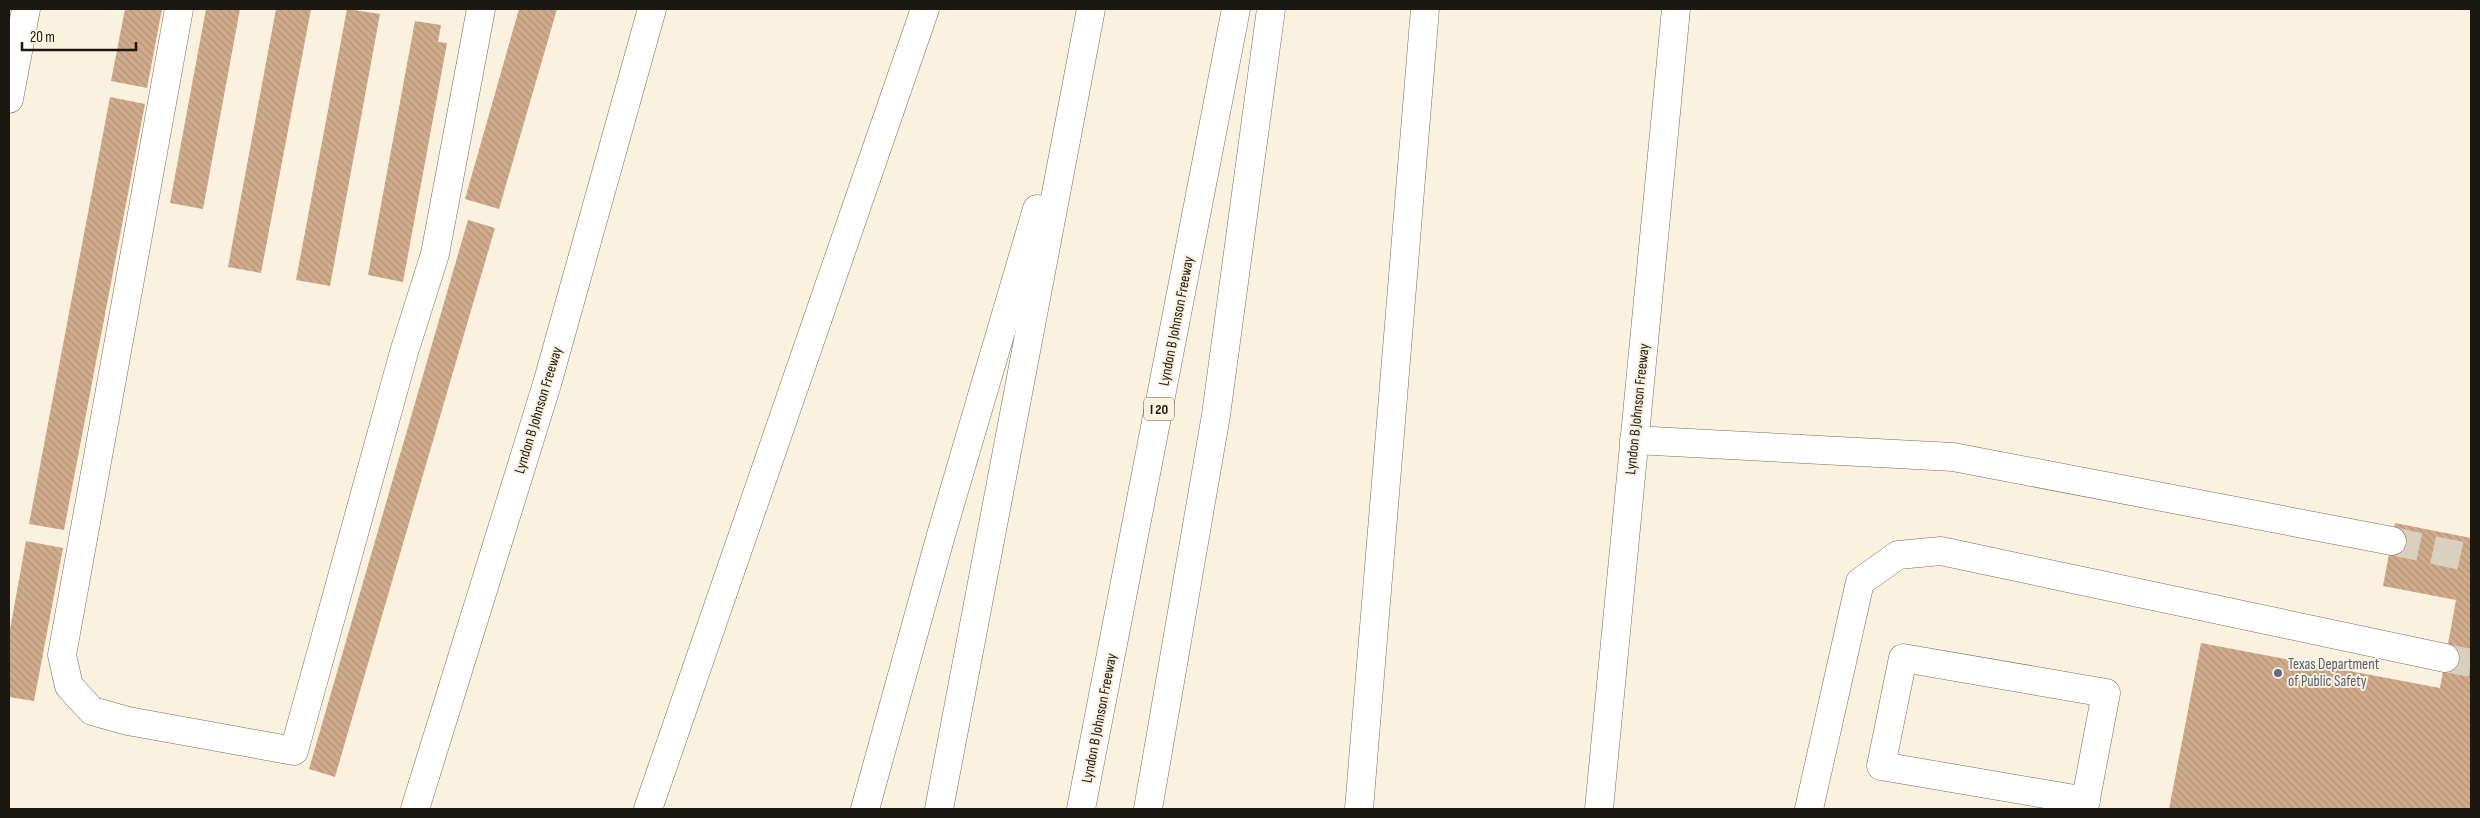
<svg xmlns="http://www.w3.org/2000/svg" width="2480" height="818" font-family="'Sofia Sans Condensed',sans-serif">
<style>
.building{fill:url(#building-back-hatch)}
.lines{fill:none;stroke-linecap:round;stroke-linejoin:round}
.minor-tunnel{stroke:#d9d0c0;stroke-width:28;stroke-dasharray:28 14;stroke-linecap:butt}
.minor-casing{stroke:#756c5d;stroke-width:29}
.major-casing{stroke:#756c5d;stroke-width:29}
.highway-casing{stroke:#756c5d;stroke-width:29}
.minor{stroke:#fff;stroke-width:28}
.major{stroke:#fff;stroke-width:28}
.highway{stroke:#fff;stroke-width:28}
.service-dot{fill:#5c6f8a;stroke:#fbf1df;stroke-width:2}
.labels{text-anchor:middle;stroke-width:4;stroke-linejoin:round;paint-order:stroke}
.shield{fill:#fbf1df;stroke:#5e584f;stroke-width:1}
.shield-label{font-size:14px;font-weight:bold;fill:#1b1711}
.street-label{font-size:15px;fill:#1b1711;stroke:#fbf1df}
.service-label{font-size:15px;fill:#4e5e75;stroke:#fbf1df;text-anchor:start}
</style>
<defs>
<pattern id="building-back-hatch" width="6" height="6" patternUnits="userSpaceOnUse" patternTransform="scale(1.25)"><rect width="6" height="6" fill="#d0ab8c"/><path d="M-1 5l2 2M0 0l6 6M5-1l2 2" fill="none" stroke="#b29278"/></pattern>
</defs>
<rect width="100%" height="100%" fill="#fbf1df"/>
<g class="building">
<polygon points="125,9 162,9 147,88 111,81"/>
<polygon points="206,9 240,9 203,209 170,203"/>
<polygon points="276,9 311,9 261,273 228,267"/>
<polygon points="347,9 380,14 330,286 296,280"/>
<polygon points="519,9 557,9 499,209 465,199"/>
<polygon points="415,21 441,25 438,42 447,43 403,282 368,275"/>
<polygon points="110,97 145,104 64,530 29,524"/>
<polygon points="468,220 495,228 335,777 309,769"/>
<polygon points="2395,523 2471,538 2471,809 2169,809 2201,643 2440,688 2456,600 2383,586"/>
<polygon points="26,541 63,548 34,701 9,697 9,635"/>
</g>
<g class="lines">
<g class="minor-tunnel">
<polyline points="2392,541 2471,558"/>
<polyline points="2445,658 2471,663"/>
</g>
<defs>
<g id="minor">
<polyline points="179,9 62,655 69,686 92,711 128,721 294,751 404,352 435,254 481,9"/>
<polyline points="9,99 26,9"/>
<polyline points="1634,440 1953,457 2392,541"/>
<polyline points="1809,809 1860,582 1898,555 1941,551 2445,658"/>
<polyline points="2084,809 2106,693 1903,658 1881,766 2086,801"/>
</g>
<g id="major">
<polyline points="415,809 547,384 652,9"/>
<polyline points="1599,809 1676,9"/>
</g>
<g id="highway">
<polyline points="648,809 925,9"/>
<polyline points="865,809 941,535 1037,209"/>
<polyline points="939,809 1091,9"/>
<polyline points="1081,809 1236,9"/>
<polyline points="1148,809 1216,415 1271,9"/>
<polyline points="1359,809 1425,9"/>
</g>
</defs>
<use href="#minor" class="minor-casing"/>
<use href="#major" class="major-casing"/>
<use href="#highway" class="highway-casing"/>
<use href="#minor" class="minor"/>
<use href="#major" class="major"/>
<use href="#highway" class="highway"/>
</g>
<circle class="service-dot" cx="2278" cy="673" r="5"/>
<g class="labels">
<rect class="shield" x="1144" y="397.5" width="30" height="23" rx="4"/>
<g class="shield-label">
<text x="1159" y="414">I 20</text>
</g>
<g class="street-label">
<text transform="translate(1176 321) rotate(-79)" y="5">Lyndon B Johnson Freeway</text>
<text transform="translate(1637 409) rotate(-84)" y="5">Lyndon B Johnson Freeway</text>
<text transform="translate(538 410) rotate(-73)" y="5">Lyndon B Johnson Freeway</text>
<text transform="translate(1099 718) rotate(-79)" y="5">Lyndon B Johnson Freeway</text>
</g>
<g class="service-label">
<text x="2288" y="669">Texas Department<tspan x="2288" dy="17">of Public Safety</tspan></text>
</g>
</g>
<rect width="2480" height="818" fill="none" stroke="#1b1711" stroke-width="20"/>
<path d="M22 42v8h114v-8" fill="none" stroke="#1b1711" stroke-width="2.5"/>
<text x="30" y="42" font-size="15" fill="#1b1711" stroke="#fbf1df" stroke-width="4" paint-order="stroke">20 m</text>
</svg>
